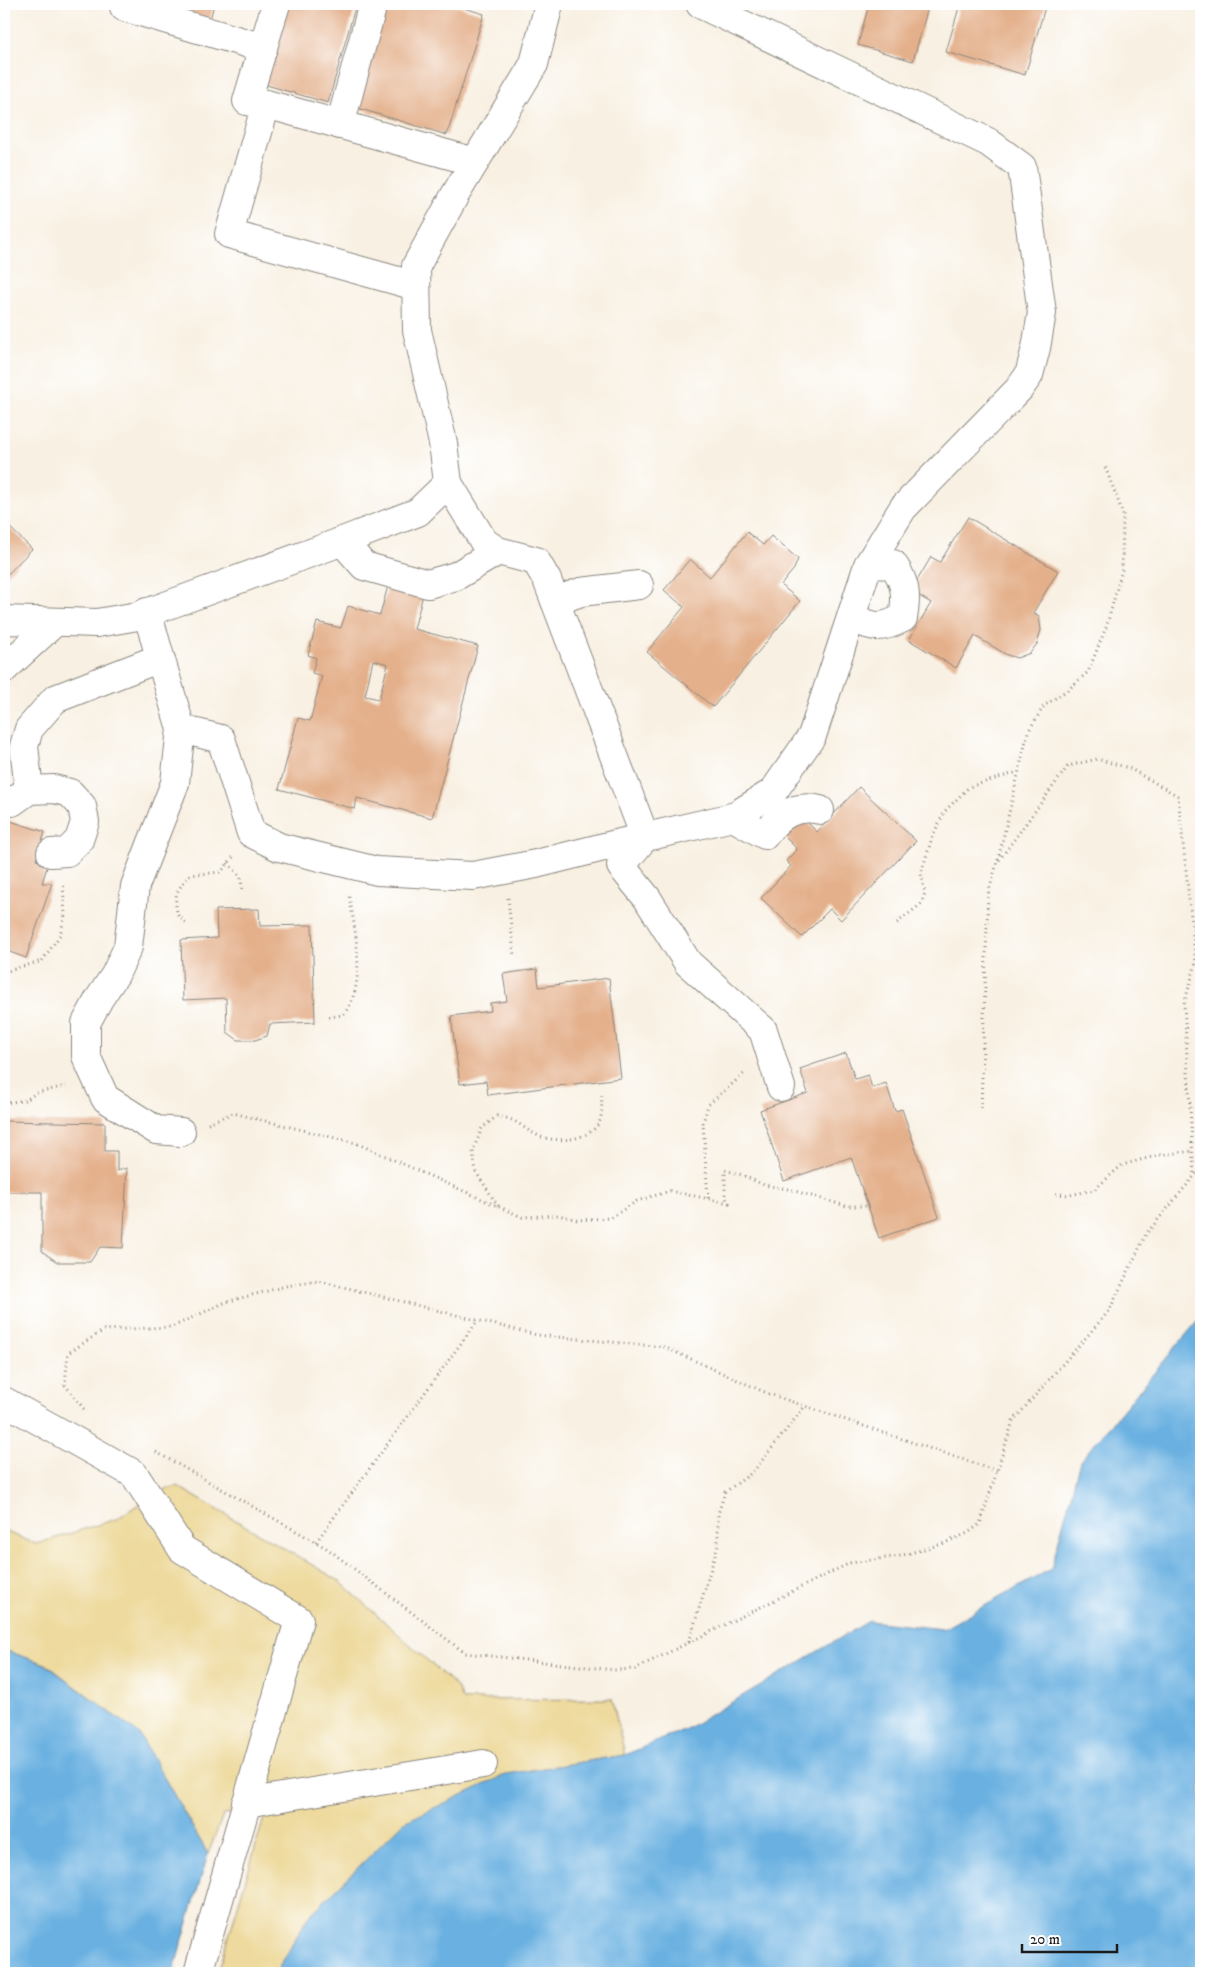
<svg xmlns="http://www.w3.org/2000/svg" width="1205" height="1977" font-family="'IM FELL DW Pica',serif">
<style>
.sand{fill:#eeda9e;stroke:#857b5d}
.water{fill:#6ab1e1;stroke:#43667e}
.building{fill:#e4b08b;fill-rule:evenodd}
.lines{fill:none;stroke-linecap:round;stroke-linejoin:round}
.minor-casing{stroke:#8a867f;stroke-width:30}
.path{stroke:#8a867f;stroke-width:3;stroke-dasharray:1 4;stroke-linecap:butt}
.minor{stroke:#fff;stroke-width:28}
</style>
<rect width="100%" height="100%" fill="#fff"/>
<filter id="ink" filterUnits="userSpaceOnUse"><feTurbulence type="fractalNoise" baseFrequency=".02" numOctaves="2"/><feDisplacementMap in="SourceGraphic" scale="10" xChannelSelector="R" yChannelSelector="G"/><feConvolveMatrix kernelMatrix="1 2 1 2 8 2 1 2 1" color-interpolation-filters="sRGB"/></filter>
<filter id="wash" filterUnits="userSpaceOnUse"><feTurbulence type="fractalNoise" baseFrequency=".0096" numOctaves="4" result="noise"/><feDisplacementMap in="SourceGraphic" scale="20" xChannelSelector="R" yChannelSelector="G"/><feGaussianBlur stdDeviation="1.12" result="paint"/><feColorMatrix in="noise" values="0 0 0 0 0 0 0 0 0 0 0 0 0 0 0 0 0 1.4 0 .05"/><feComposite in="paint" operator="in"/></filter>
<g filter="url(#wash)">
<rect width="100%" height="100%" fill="#f8f0e2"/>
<polygon class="sand" points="177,1486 338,1580 457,1687 462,1700 612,1699 625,1755 507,1774 308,1917 276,1973 218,1973 267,1808 223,1815 208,1854 139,1734 46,1664 4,1650 4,1531 36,1544 117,1519 155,1493"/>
<g class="water">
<polygon points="1201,1317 1201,1973 276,1973 308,1917 404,1822 507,1774 625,1755 688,1728 869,1621 943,1629 1051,1569 1080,1461"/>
<polygon points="4,1650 45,1664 139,1734 208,1854 173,1973 4,1973"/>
</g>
<g id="blocks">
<g class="building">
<polygon points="153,4 214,4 210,20"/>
<polygon points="286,4 356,4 328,103 263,84"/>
<polygon points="386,4 450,4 484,14 447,135 354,107"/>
<polygon points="869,4 929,4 913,61 858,45"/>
<polygon points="960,4 1046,4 1025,75 946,52"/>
<polygon points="968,517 1058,571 1033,613 1039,616 1041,630 1037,644 1030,653 1017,658 1007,655 975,636 956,668 909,640 931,603 911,591 931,557 940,562"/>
<polygon points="4,522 32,549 4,578"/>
<polygon points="747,532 763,545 771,536 798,559 794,569 781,585 800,601 713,707 647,652 684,607 664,590 690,559 710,577"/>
<path d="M389,582L424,591L414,629L478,646L432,818L357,798L355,809L279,789L298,718L310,721L322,676L312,673L316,658L308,655L317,622L341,628L348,606L380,615ZM373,660L388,664L379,699L365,696Z"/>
<polygon points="859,787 916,841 841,920 830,909 802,937 761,898 791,866 786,861 797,849 782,834 800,815 817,832"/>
<polygon points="4,819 45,832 36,860 48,864 42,883 52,883 26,958 4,950"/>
<polygon points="259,909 260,926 312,925 315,1022 270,1024 267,1036 255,1040 238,1040 227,1032 226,998 183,1000 181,940 217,938 216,910"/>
<polygon points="537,969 539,987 609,978 621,1078 488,1095 486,1081 460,1084 451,1016 491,1011 490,1003 507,1001 503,974"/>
<polygon points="846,1053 855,1079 868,1075 872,1088 886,1083 895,1111 902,1109 939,1217 879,1238 851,1157 784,1181 760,1110 808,1093 800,1069"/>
<polygon points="4,1121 105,1123 105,1151 117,1151 117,1171 127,1168 123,1248 100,1247 90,1262 57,1262 42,1251 42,1192 4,1192"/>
</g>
</g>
</g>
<g filter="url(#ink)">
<use href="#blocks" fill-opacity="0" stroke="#8a867f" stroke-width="1"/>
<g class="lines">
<defs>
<g id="minor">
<polyline points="125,4 124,7 263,48"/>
<polyline points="276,4 247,101 266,104 229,234 416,286"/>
<polyline points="266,104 475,162"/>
<polyline points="340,125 373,4"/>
<polyline points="448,483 484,542 498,551 536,561 547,580 645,837 621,866 647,898 688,963 763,1030 781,1087"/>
<polyline points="342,541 364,566 428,584 456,576 498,551"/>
<polyline points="555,601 581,592 639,585"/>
<polyline points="147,612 181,729 221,739 251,833 279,847 377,871 473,876 536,864 624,842 733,817 773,792 812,736 868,565 903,508 1019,389 1029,375 1036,348 1042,313 1022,167 988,142 700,4"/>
<path d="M851,618C874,627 880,630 903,618C907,596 906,583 893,564L868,565"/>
<polyline points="4,620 97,623 138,616 327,547 418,512 448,483 443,443 417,330 416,266 455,195 534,64 549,4"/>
<polyline points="4,669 55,622"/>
<polyline points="181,729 175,783 135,886 128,947 115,975 99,999 86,1023 86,1056 105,1098 156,1130 181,1132"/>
<polyline points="29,790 24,746 29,729 55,699 160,658"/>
<polyline points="12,802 29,790 54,789 70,793 82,806 85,822 79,840 67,852 51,853"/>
<path d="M733,817L765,835C779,815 796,804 820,810"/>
<polyline points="4,1401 134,1474 182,1549 299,1620 198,1973"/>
<polyline points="246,1803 483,1764"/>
</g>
</defs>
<use href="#minor" class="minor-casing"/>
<g class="path">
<polyline points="998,860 1028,732 1044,706 1070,688 1088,672 1107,625 1122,570 1123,514 1104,464"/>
<polyline points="228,863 241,877 242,890"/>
<polyline points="508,898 514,955"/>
<path d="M186,922L178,916C173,896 176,890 190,875L221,872L234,856"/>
<polyline points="897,923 921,904 925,893 921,873 933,835 945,811 969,787 1018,772"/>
<polyline points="4,972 42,961 60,935 65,915 63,883"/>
<path d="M329,1017L343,1015C368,986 355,930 349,895"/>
<polyline points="4,1103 26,1100 36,1093 66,1086"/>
<polyline points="981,1108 988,894 997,863 1068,766 1097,759 1129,768 1178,796 1196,963 1184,1004 1194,1176"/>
<polyline points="208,1123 233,1113 356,1143 522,1217 559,1215 577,1220 610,1218 637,1201 670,1191 729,1203 725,1196 725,1170 742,1175 764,1185 788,1189 846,1206 868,1206"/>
<polyline points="1056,1194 1070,1195 1094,1190 1122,1165 1159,1155 1193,1151"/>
<polyline points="708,1198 703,1123 708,1105 746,1072"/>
<path d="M498,1206L476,1172L473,1151L482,1128L497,1116C502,1117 507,1118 512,1120C521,1124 529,1132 539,1136C556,1143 588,1141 599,1123C603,1115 601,1101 602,1092"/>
<polyline points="84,1409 65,1385 68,1353 104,1330 172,1327 226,1302 286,1286 319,1281 537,1335 664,1347 769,1394 997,1471"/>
<polyline points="156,1452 328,1549 465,1653 614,1670 635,1669 850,1563 900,1556 942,1544 968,1533 980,1524 1013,1421 1109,1311 1146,1234 1201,1168"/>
<polyline points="316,1542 478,1320"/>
<polyline points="689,1642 718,1545 718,1514 725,1492 753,1472 805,1406"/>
</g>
<use href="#minor" class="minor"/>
</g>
</g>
<rect width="1205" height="1977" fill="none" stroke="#fff" stroke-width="20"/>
<path d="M1022 1944v8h95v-8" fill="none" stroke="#1c1c1c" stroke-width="2.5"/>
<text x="1030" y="1944" font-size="15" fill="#1c1c1c" stroke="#ffffff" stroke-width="4" paint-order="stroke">20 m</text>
</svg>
